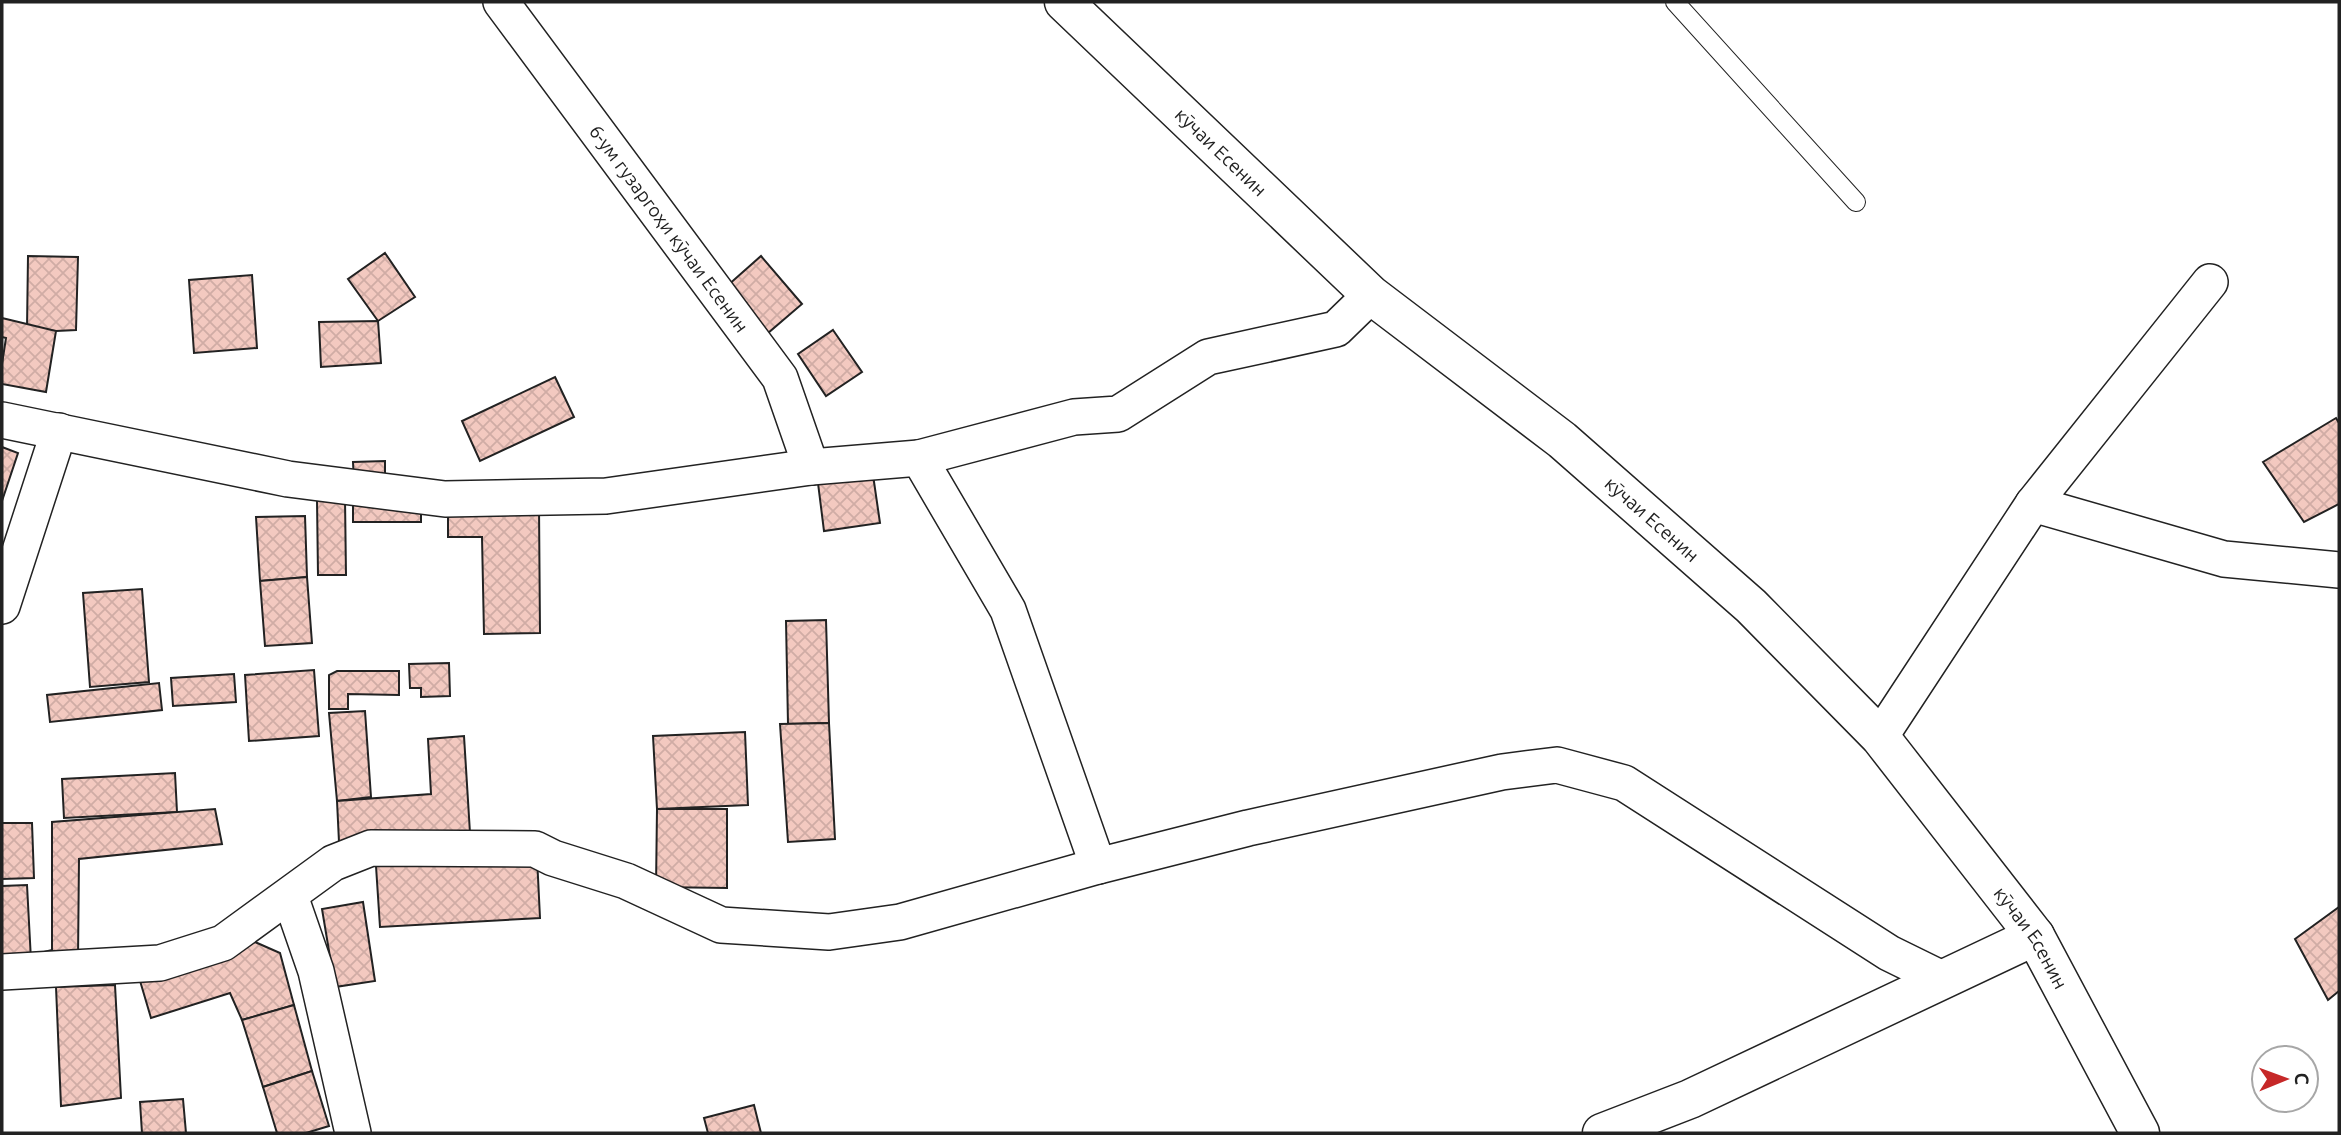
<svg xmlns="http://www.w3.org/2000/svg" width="2341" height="1135" font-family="Ubuntu,sans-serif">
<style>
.building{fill:url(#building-cross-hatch);stroke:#222;stroke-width:2}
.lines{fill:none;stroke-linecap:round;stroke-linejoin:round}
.lane-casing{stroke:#222;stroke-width:20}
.street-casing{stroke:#222;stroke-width:38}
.secondary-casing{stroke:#222;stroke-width:41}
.lane{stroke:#fff;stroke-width:18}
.street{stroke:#fff;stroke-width:35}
.secondary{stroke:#fff;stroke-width:38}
.labels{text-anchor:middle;stroke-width:5;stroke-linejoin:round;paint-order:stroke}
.street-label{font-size:19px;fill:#222;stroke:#fff}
</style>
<defs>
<pattern id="building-cross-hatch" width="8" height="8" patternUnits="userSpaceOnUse" patternTransform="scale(1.75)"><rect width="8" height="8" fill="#f3c9c0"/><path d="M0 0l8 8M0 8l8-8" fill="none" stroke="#d0aca5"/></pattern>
</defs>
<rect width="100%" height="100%" fill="#fff"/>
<g class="building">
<polygon points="385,253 415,297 378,321 348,279"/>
<polygon points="28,256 78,257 76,330 56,331 27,329"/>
<polygon points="761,256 802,304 768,333 727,286"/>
<polygon points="252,275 257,348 194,353 189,280"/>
<polygon points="2,318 56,331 46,392 2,384 2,364 6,338 2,337"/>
<polygon points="378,321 381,363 321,367 319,322"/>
<polygon points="833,330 862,372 826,396 798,354"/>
<polygon points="555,377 574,417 480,461 462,421"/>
<polygon points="2336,418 2339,423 2339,504 2304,522 2263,462"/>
<polygon points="2,447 18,453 2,501"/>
<polygon points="385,461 385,482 354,483 353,462"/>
<polygon points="873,475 880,523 824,531 818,483"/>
<polygon points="353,498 421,499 421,522 353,522"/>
<polygon points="345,499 346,575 318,575 317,500"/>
<polygon points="539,507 540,633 484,634 482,537 448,537 448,508"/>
<polygon points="305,516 307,577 260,581 256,517"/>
<polygon points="307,577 312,643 265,646 260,581"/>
<polygon points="142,589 149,682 90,687 83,593"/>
<polygon points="826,620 829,723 788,724 786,621"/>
<polygon points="449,663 450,696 421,697 421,688 410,688 409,664"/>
<polygon points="314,670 319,736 249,741 245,675"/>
<polygon points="337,671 399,671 399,695 348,694 348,709 329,709 329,675"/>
<polygon points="234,674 236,702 173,706 171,678"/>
<polygon points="159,683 162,710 50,722 47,695"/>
<polygon points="365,711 371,797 337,801 329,713"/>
<polygon points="829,723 835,839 788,842 780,724"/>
<polygon points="745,732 748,805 657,809 653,736"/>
<polygon points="464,736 470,833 339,842 337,801 431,794 428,739"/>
<polygon points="175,773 177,812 64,818 62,779"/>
<polygon points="215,809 222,844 79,859 78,959 36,954 52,950 52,822"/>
<polygon points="657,809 727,809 727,888 656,887"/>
<polygon points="2,823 32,823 34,878 2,879"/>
<polygon points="537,857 540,918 380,927 376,866"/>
<polygon points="27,885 31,960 2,962 2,886"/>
<polygon points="363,902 375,981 335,987 322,909"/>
<polygon points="2339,907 2339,991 2328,1000 2295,939"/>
<polygon points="255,942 280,953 294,1005 242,1020 230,993 151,1018 138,974"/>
<polygon points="115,985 121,1098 61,1106 56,987"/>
<polygon points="294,1005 312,1071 263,1087 242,1020"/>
<polygon points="312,1071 329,1126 306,1133 277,1133 263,1087"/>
<polygon points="183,1099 186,1133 142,1133 140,1102"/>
<polygon points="754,1105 761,1133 708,1133 704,1118"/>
</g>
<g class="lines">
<defs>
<polyline id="lane" points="1675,2 1856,202"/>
<g id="street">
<path id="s1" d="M501,2L780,378L811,467"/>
<polyline points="2210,282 2033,504 2224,559 2339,570"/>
<polyline points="2,420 288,479 445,499 606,496 811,467 919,458 1008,610 1098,866"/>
<polyline points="919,458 1074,417 1118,414 1208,357 1336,329 1371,295"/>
<polyline points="2,606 59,431"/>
<polyline points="1880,737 2033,504"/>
<polyline points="290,896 316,971 353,1133"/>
<polyline points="2,972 160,963 223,943 333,863 371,848 535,849 553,858 626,881 721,925 829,932 900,922 1098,866 1248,828 1502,772 1557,765 1624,783 1889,953 1944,980"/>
</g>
<g id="secondary">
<path id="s2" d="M1064,2L1371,295L1562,440L1751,606L1880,737L2035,936L2140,1133"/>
<polyline points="1602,1133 1690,1099 2035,936"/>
</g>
</defs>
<use href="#lane" class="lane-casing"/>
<use href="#street" class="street-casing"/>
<use href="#secondary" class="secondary-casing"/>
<use href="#lane" class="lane"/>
<use href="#street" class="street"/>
<use href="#secondary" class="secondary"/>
</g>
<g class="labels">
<g class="street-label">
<text dy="7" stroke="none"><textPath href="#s2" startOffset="217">кӯчаи Есенин</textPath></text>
<text dy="7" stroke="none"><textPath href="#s1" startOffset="282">6-ум гузаргоҳи кӯчаи Есенин</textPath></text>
<text dy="7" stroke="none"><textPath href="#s2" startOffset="784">кӯчаи Есенин</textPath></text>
<text dy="7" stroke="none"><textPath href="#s2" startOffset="1351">кӯчаи Есенин</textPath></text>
</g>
</g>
<rect width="2341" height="1135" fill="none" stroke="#222222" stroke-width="7"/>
<g transform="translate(2285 1079) rotate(89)"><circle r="33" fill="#ffffff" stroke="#a7a7a7" stroke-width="2"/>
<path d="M0-5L12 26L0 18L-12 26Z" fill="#c62828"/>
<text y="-10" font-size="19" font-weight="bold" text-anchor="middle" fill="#222222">С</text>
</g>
</svg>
